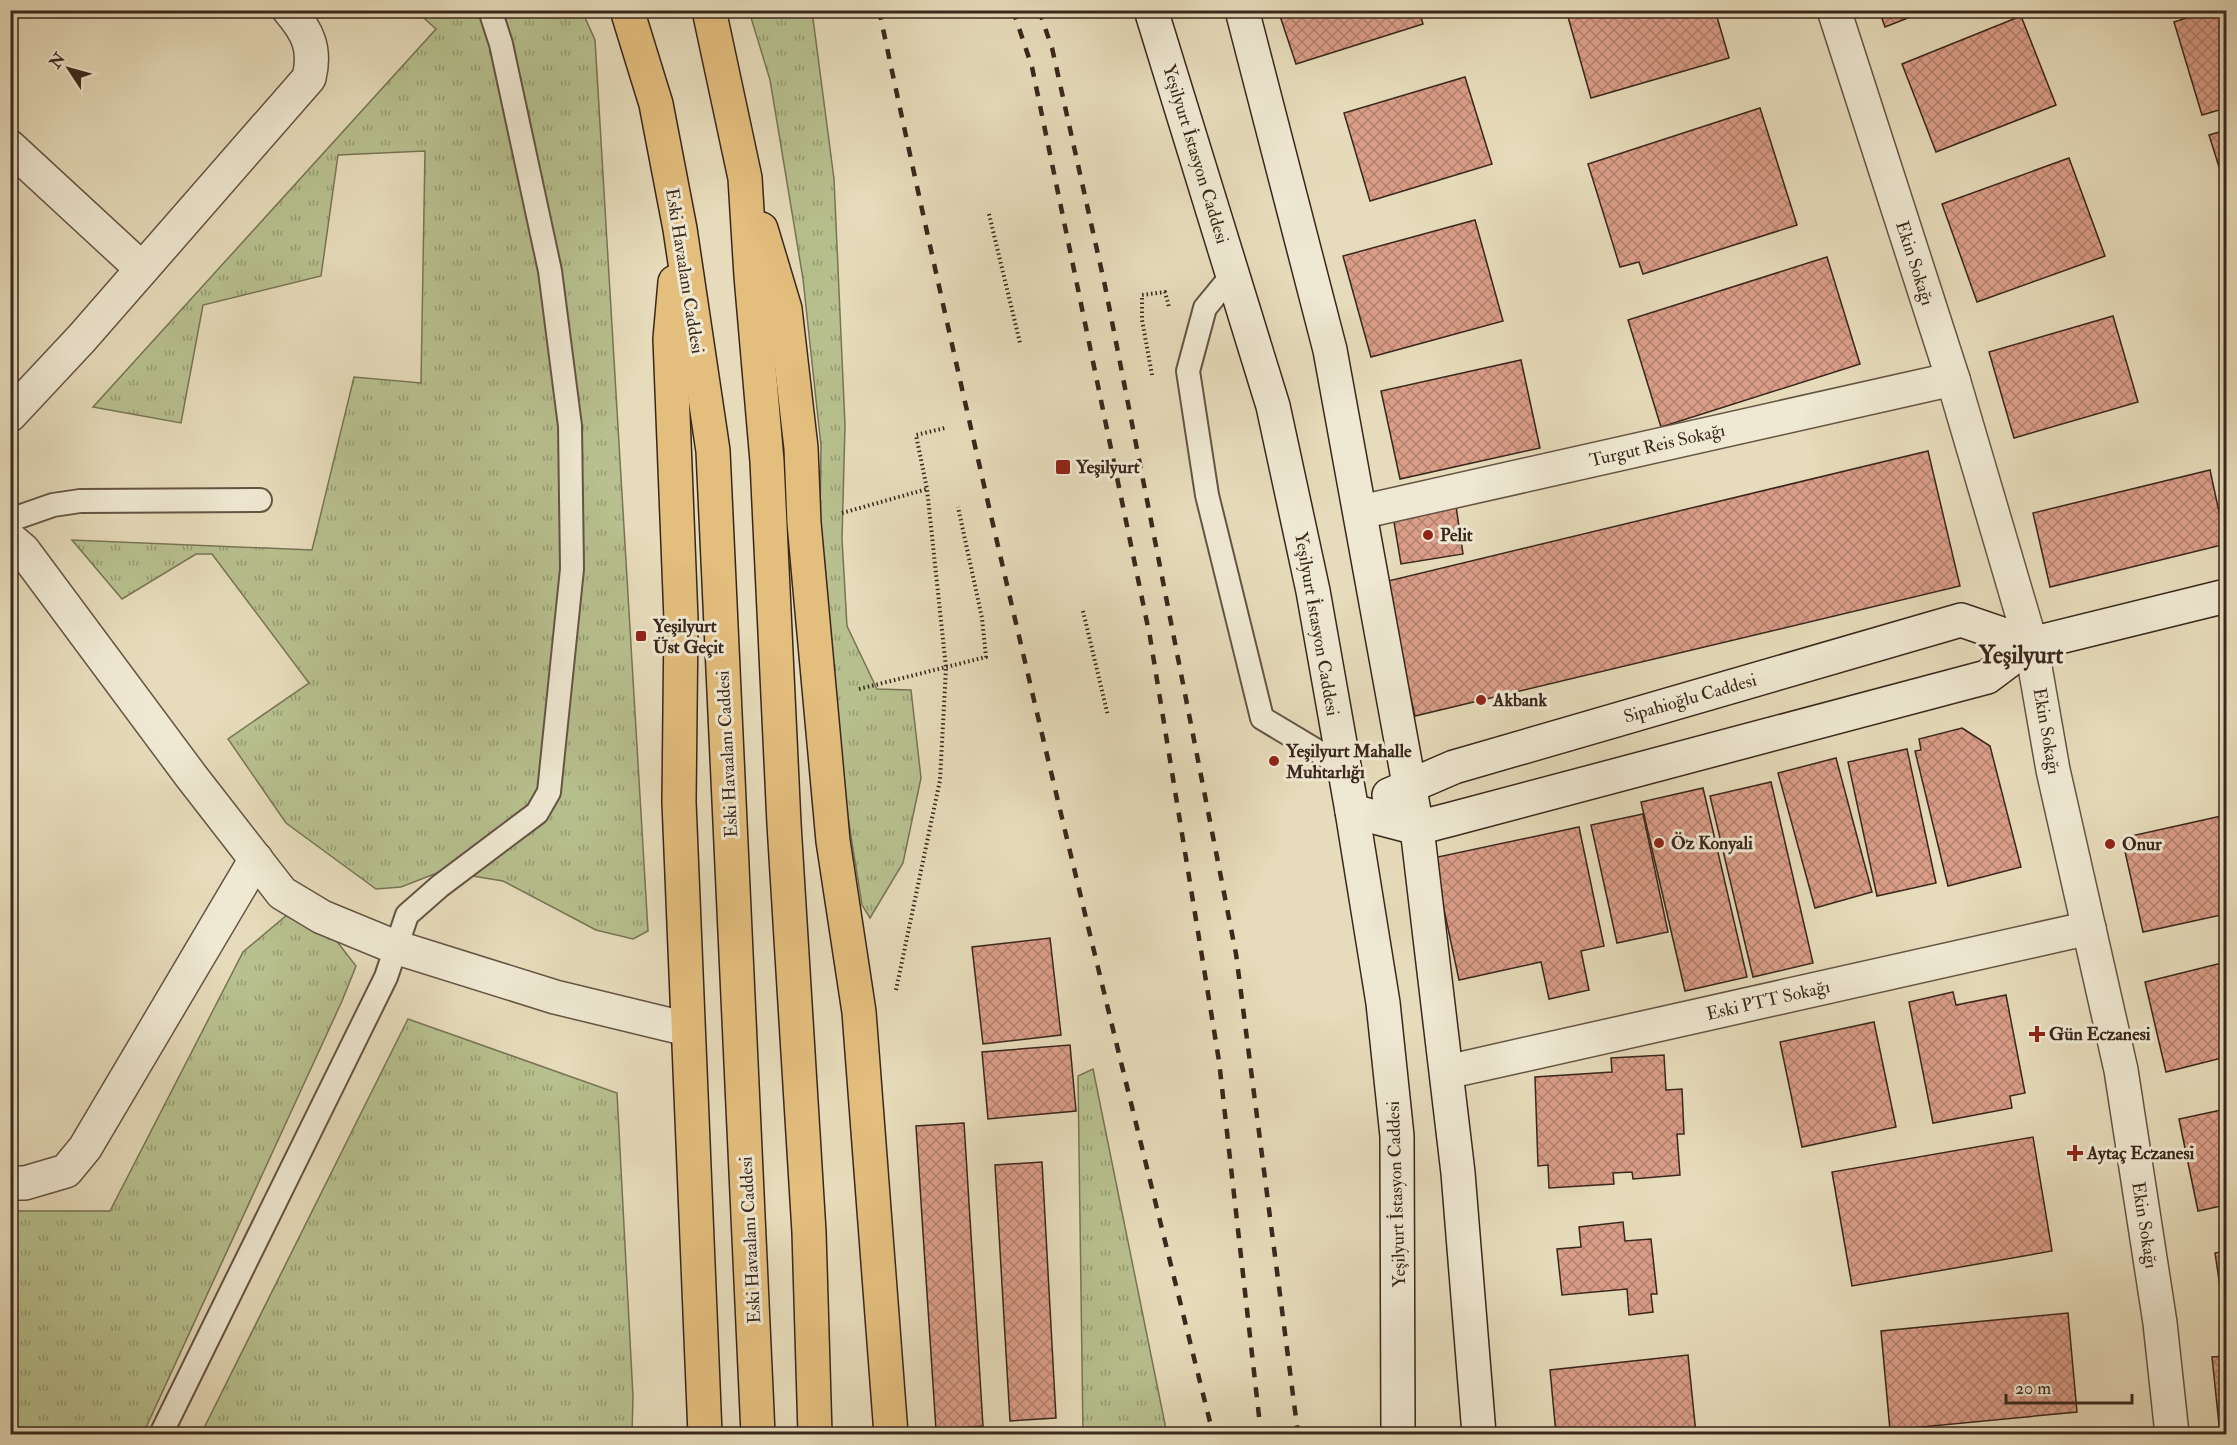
<svg xmlns="http://www.w3.org/2000/svg" width="2237" height="1445" font-family="'IM FELL Double Pica',serif">
<style>
.grass{fill:url(#grass-tufts);stroke:#787455;stroke-width:1.5}
.building{fill:url(#building-cross-hatch);stroke:#3a271c;stroke-width:1.5}
.lines{fill:none;stroke-linecap:round;stroke-linejoin:round}
.service-casing{stroke:#655444;stroke-width:26}
.minor-casing{stroke:#655444;stroke-width:36}
.secondary-casing{stroke:#3a271c;stroke-width:36}
.trunk-casing{stroke:#3a271c;stroke-width:36}
.path{stroke:#3a271c;stroke-width:4;stroke-dasharray:1.5 3;stroke-linecap:butt}
.service{stroke:#efe8d2;stroke-width:22}
.minor{stroke:#efe8d2;stroke-width:33}
.secondary{stroke:#efe8d2;stroke-width:33}
.trunk{stroke:#e3be7d;stroke-width:33}
.rail{stroke:#3a271c;stroke-width:4.5;stroke-dasharray:10 10;stroke-linecap:butt}
.poi-dot{fill:#8f2418;stroke:#efe8d2;stroke-width:2}
.labels{text-anchor:middle;stroke-width:6;stroke-linejoin:round;paint-order:stroke}
.street-label{font-size:18px;fill:#3a271c;stroke:#efe8d2}
.poi-label{font-size:18px;font-weight:bold;fill:#3a271c;stroke:#efe8d2;text-anchor:start}
.district-label{font-size:24px;font-weight:bold;fill:#3a271c;stroke:#efe8d2}
</style>
<defs>
<pattern id="grass-tufts" width="24" height="20" patternUnits="userSpaceOnUse" patternTransform="scale(1.5)"><rect width="24" height="20" fill="#b7c08e"/><path d="M3 7l-1-3M5 7V3M7 7l1-3M15 17l-1-3M17 17v-4M19 17l1-3" fill="none" stroke="#969c73"/></pattern>
<pattern id="building-cross-hatch" width="8" height="8" patternUnits="userSpaceOnUse" patternTransform="scale(1.5)"><rect width="8" height="8" fill="#da9d88"/><path d="M0 0l8 8M0 8l8-8" fill="none" stroke="#b2806e"/></pattern>
</defs>
<rect width="100%" height="100%" fill="#e6dbba"/>
<filter id="stains"><feTurbulence type="fractalNoise" baseFrequency=".00333" numOctaves="4"/><feColorMatrix values="0 0 0 0 .2 0 0 0 0 .09 0 0 0 0 .02 0 0 0 .5 -.17"/></filter>
<radialGradient id="worn" r=".72"><stop offset=".6" stop-color="#630" stop-opacity="0"/><stop offset="1" stop-color="#630" stop-opacity=".3"/></radialGradient>
<g class="grass">
<polygon points="416,11 582,11 595,40 648,931 633,939 596,930 503,881 442,871 401,887 376,889 286,823 228,739 309,683 212,554 196,554 122,599 72,540 312,550 354,377 421,383 425,151 338,155 321,276 203,305 181,423 93,407 436,29"/>
<polygon points="749,11 812,11 834,179 845,425 842,539 847,626 877,689 911,690 921,778 903,863 870,918 862,905 834,729 819,598 821,446 803,279 770,80"/>
<polygon points="288,914 325,926 356,966 342,1001 143,1434 11,1434 11,1211 110,1211 243,952"/>
<polygon points="408,1019 617,1093 633,1397 632,1434 201,1434"/>
<polygon points="1093,1069 1167,1434 1083,1434 1078,1076"/>
</g>
<g class="building">
<polygon points="1278,10 1419,10 1423,24 1296,64"/>
<polygon points="1566,10 1715,10 1729,58 1591,98"/>
<polygon points="1879,10 1928,10 1885,27"/>
<polygon points="2212,10 2226,10 2226,108 2202,115 2174,22"/>
<polygon points="2021,16 2056,105 1936,152 1902,64"/>
<polygon points="1465,77 1492,164 1370,201 1344,113"/>
<polygon points="1760,108 1797,225 1643,274 1639,262 1620,267 1588,164"/>
<polygon points="2226,130 2226,189 2209,135"/>
<polygon points="2069,158 2105,256 1977,302 1942,204"/>
<polygon points="1475,220 1503,321 1371,357 1343,256"/>
<polygon points="1827,257 1860,364 1661,427 1628,320"/>
<polygon points="2113,316 2138,402 2014,438 1989,352"/>
<polygon points="1521,360 1540,448 1400,479 1381,391"/>
<polygon points="1928,451 1960,586 1415,716 1384,582"/>
<polygon points="2210,470 2226,544 2050,587 2033,513"/>
<polygon points="1456,506 1463,554 1401,564 1393,516"/>
<polygon points="1962,728 1990,746 2021,867 1948,886 1915,751 1921,750 1919,739"/>
<polygon points="1907,749 1936,883 1877,896 1848,762"/>
<polygon points="1836,758 1872,892 1815,908 1778,773"/>
<polygon points="1771,782 1813,963 1753,977 1710,796"/>
<polygon points="1703,788 1747,977 1685,991 1641,802"/>
<polygon points="1643,814 1668,932 1617,943 1591,825"/>
<polygon points="2226,815 2226,914 2143,932 2122,838"/>
<polygon points="1579,827 1604,946 1581,951 1589,990 1549,999 1541,962 1459,980 1433,858"/>
<polygon points="1050,938 1061,1035 983,1044 972,947"/>
<polygon points="2226,962 2226,1057 2166,1072 2145,982"/>
<polygon points="1953,992 1956,1005 2006,995 2025,1093 2010,1096 2012,1108 1933,1123 1909,1002"/>
<polygon points="1874,1022 1896,1127 1802,1147 1780,1042"/>
<polygon points="1070,1045 1076,1111 988,1119 982,1052"/>
<polygon points="1664,1055 1666,1090 1682,1089 1684,1134 1677,1134 1680,1175 1633,1179 1632,1172 1613,1173 1614,1184 1549,1188 1548,1165 1538,1166 1535,1077 1612,1072 1611,1058"/>
<polygon points="2226,1109 2226,1205 2198,1211 2179,1119"/>
<polygon points="964,1123 983,1426 936,1430 916,1126"/>
<polygon points="2033,1137 2052,1251 1852,1286 1832,1172"/>
<polygon points="1042,1162 1056,1418 1010,1421 995,1165"/>
<polygon points="1623,1222 1625,1241 1651,1239 1657,1294 1651,1294 1653,1312 1629,1315 1627,1289 1562,1295 1557,1249 1581,1247 1579,1227"/>
<polygon points="2226,1251 2226,1320 2225,1320 2215,1253"/>
<polygon points="2068,1313 2077,1412 1890,1430 1881,1331"/>
<polygon points="1688,1355 1696,1434 1556,1434 1550,1370"/>
<polygon points="2226,1356 2226,1434 2220,1434 2212,1357"/>
</g>
<g class="lines">
<defs>
<g id="service">
<polyline points="1233,274 1205,308 1188,371 1207,495 1262,718 1342,766"/>
<polyline points="10,520 53,505 80,501 260,500"/>
<polyline points="161,1434 386,977 407,915 440,886 537,813 549,792 572,569 570,426 550,271 501,44 490,10"/>
</g>
<g id="minor">
<polyline points="1834,10 1953,379 2031,644 2053,770 2121,1070 2160,1323 2172,1434"/>
<polyline points="10,147 142,269"/>
<path d="M10,415L82,338L309,78C316,49 308,32 289,10"/>
<polyline points="1361,512 1953,379"/>
<polyline points="10,539 23,550 191,776 282,893 322,917 395,947 555,997 687,1029"/>
<polyline points="1447,1072 2089,928"/>
<polyline points="10,1183 25,1183 66,1171 85,1148 256,859"/>
</g>
<g id="secondary">
<polyline points="1151,10 1273,406 1313,591 1352,811 1383,1003 1397,1136 1398,1434"/>
<polyline points="1242,10 1330,350 1417,828 1458,1173 1479,1434"/>
<polyline points="1389,795 1454,767 1961,620 2031,644"/>
<polyline points="1352,811 1417,828 1452,819 1987,677 2031,644 2226,596"/>
</g>
<g id="trunk">
<polyline points="627,10 656,104 680,229 713,451 758,1434"/>
<polyline points="709,10 745,178 751,276 767,461 784,824 809,1232 815,1434"/>
<polyline points="761,229 785,309 801,448 804,523 833,841 859,1012 891,1434"/>
<polyline points="675,282 670,339 681,620 679,802 705,1434"/>
</g>
</defs>
<use href="#service" class="service-casing"/>
<use href="#minor" class="minor-casing"/>
<use href="#secondary" class="secondary-casing"/>
<use href="#trunk" class="trunk-casing"/>
<g class="path">
<polyline points="989,214 1020,343"/>
<polyline points="1152,375 1142,320 1142,295 1165,292 1169,307"/>
<polyline points="842,513 927,489 916,435 945,428"/>
<polyline points="1083,611 1108,716"/>
<polyline points="859,689 986,657 982,618 958,507"/>
<polyline points="896,990 940,780 946,668 927,489"/>
</g>
<use href="#service" class="service"/>
<use href="#minor" class="minor"/>
<use href="#secondary" class="secondary"/>
<use href="#trunk" class="trunk"/>
<g class="rail">
<path d="M879,10C980,487 1095,962 1213,1434"/>
<polyline points="1013,10 1032,67 1150,637 1219,1061 1261,1434"/>
<polyline points="1039,10 1052,48 1105,286 1236,954 1298,1434"/>
</g>
</g>
<g class="poi-dot">
<rect x="1055" y="459" width="16" height="16" rx="3"/>
<circle cx="1428" cy="535" r="6"/>
<rect x="635" y="630" width="12" height="12" rx="3"/>
<circle cx="1481" cy="700" r="6"/>
<circle cx="1274" cy="761" r="6"/>
<circle cx="1659" cy="843" r="6"/>
<circle cx="2110" cy="844" r="6"/>
<path d="M2034 1025h6v6h6v6h-6v6h-6v-6h-6v-6h6z"/>
<path d="M2072 1144h6v6h6v6h-6v6h-6v-6h-6v-6h6z"/>
</g>
<g class="labels">
<g class="street-label">
<text transform="translate(1196 154) rotate(73)" y="6">Yeşilyurt İstasyon Caddesi</text>
<text transform="translate(1915 263) rotate(72)" y="6">Ekin Sokağı</text>
<text transform="translate(685 271) rotate(81)" y="6">Eski Havaalanı Caddesi</text>
<text transform="translate(1657 445) rotate(-13)" y="6">Turgut Reis Sokağı</text>
<text transform="translate(1317 624) rotate(80)" y="6">Yeşilyurt İstasyon Caddesi</text>
<text transform="translate(1690 698) rotate(-16)" y="6">Sipahioğlu Caddesi</text>
<text transform="translate(2047 731) rotate(80)" y="6">Ekin Sokağı</text>
<text transform="translate(727 754) rotate(-93)" y="6">Eski Havaalanı Caddesi</text>
<text transform="translate(1768 1000) rotate(-13)" y="6">Eski PTT Sokağı</text>
<text transform="translate(1396 1194) rotate(-92)" y="6">Yeşilyurt İstasyon Caddesi</text>
<text transform="translate(2145 1225) rotate(81)" y="6">Ekin Sokağı</text>
<text transform="translate(750 1240) rotate(-93)" y="6">Eski Havaalanı Caddesi</text>
</g>
<g class="poi-label">
<text x="1076" y="473">Yeşilyurt</text>
<text x="1440" y="541">Pelit</text>
<text x="653" y="632">Yeşilyurt<tspan x="653" dy="21">Üst Geçit</tspan></text>
<text x="1493" y="706">Akbank</text>
<text x="1286" y="757">Yeşilyurt Mahalle<tspan x="1286" dy="21">Muhtarlığı</tspan></text>
<text x="1671" y="849">Öz Konyali</text>
<text x="2122" y="850">Onur</text>
<text x="2049" y="1040">Gün Eczanesi</text>
<text x="2087" y="1159">Aytaç Eczanesi</text>
</g>
<g class="district-label">
<text x="2021" y="663">Yeşilyurt</text>
</g>
</g>
<rect width="2237" height="1445" fill="none" stroke="#e6dbba" stroke-width="36"/>
<rect x="12" y="12" width="2213" height="1421" fill="none" stroke="#3a271c" stroke-width="3"/>
<rect x="18" y="18" width="2201" height="1409" fill="none" stroke="#3a271c" stroke-width="1.5"/>
<g transform="translate(69 69) rotate(306)" stroke="#efe8d2" stroke-width="4.5" paint-order="stroke">
<path d="M0-4.5L10 22L0 15L-10 22Z" fill="#3a271c"/>
<text y="-9" font-size="16" font-weight="bold" text-anchor="middle" fill="#3a271c">N</text>
</g>
<path d="M2006 1394v9h126v-9" fill="none" stroke="#3a271c" stroke-width="3"/>
<text x="2015" y="1394" font-size="18" fill="#3a271c" stroke="#efe8d2" stroke-width="4.5" paint-order="stroke">20 m</text>
<rect width="100%" height="100%" filter="url(#stains)"/>
<rect width="100%" height="100%" fill="url(#worn)"/>
</svg>
